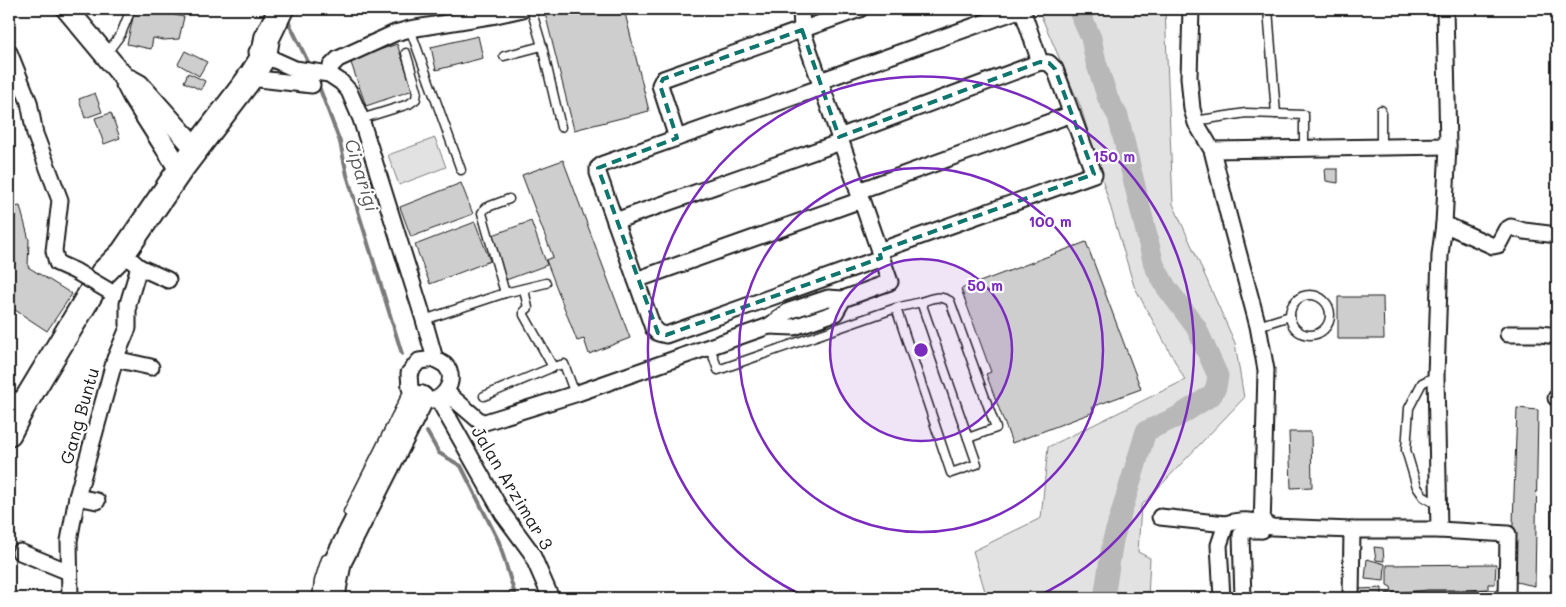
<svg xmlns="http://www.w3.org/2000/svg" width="1566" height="607" font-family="Mali,sans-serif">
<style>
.green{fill:#e2e2e2;stroke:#7f7f7f}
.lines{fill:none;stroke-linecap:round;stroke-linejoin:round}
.stream{stroke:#7a7a7a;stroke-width:4}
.river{stroke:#b8b8b8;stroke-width:21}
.building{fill:#cecece;stroke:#1c1c1c}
.service-casing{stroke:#1c1c1c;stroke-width:11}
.minor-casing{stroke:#1c1c1c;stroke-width:19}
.secondary-casing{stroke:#1c1c1c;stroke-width:24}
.trunk-casing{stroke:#1c1c1c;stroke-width:28}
.motorway-casing{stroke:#1c1c1c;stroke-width:30}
.service{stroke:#fff;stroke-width:8}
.minor{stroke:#fff;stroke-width:15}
.secondary{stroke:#fff;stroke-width:20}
.trunk{stroke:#fff;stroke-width:24}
.motorway{stroke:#fff;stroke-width:26}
.minor-bridge-casing{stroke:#1c1c1c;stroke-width:19;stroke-linecap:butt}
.minor-bridge{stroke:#fff;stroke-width:15}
.marked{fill:none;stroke:#0f766e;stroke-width:4;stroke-dasharray:10 6;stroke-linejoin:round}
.ring{fill:none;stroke:#7b2cbf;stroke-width:2.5}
.labels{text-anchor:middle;stroke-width:4.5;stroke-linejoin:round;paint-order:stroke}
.street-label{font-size:18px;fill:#1c1c1c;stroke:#fff}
.water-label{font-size:19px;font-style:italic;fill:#5a5a5a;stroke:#fff}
.centre{fill:#7b2cbf;stroke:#fff;stroke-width:2.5}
.ring-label{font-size:15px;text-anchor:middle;font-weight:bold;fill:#7b2cbf;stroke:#fff;stroke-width:4.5;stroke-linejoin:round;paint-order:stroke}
</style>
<rect width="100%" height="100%" fill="#fff"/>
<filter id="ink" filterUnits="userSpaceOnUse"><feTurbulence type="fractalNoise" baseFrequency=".02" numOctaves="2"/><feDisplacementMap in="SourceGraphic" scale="10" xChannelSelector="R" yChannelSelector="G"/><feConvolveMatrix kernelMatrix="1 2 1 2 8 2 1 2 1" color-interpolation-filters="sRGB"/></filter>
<g filter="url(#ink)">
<g class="green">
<polygon points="1038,9 1165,9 1173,204 1235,343 1244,398 1141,506 1138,552 1150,558 1148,598 987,598 973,551 1041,518 1048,447 1185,380 1134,286 1081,108"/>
<polygon points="435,138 446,167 399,185 388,155"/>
</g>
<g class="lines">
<g class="stream">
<polyline points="287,19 311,68"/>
<polyline points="318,84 340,142 347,175 402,354"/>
<polyline points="427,432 439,453 461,466 499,542 516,598"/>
<polyline points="482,598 484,597 515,594"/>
</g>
<polyline class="river" points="1078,9 1091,38 1096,62 1108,99 1118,116 1154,265 1166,287 1196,327 1218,376 1216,387 1212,395 1177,417 1146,431 1113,540 1104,598"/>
</g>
<g class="building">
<polygon points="135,9 148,9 184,17 179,39 163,40 153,38 151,49 127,44"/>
<polygon points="544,9 624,9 649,111 574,130"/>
<polygon points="478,36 483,58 436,70 431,47"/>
<polygon points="397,44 413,90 366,106 350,60"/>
<polygon points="185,51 207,62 199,76 178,64"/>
<polygon points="188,73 205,81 201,90 184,82"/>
<polygon points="95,93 102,112 85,118 79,99"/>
<polygon points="111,113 120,138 104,144 95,118"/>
<polygon points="563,160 630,338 589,354 584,339 577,341 546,260 553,257 522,175"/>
<polygon points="1325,169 1338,169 1338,183 1326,181"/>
<polygon points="461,183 473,214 411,237 400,207"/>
<polygon points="20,206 29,240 28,267 72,294 47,331 9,306 9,208"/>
<polygon points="531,221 547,265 506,280 490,236"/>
<polygon points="475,222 490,261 430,284 415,245"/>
<polygon points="1086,242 1141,389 1092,407 1094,412 1012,443 986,374 991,372 961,289"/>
<polygon points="811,288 817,292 826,326 812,330 796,294"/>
<polygon points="1338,297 1383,297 1384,339 1338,339"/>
<polygon points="1555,405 1557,405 1557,579 1550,577"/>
<polygon points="1517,408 1538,410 1535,586 1511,581"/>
<polygon points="1289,432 1311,432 1312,487 1291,488"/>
<polygon points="1374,547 1383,548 1384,561 1376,560"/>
<polygon points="1367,559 1385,564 1384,581 1365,579"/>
<polygon points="1496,564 1495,584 1488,584 1488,589 1392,593 1391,587 1387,585 1387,565"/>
<polygon points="1382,588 1382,598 1358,598 1358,589"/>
</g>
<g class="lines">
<defs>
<g id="service">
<polyline points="531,9 542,46 561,127"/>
<polyline points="1268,9 1276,114"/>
<polyline points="410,29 461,170"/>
<polyline points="106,54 121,34 131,9"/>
<polyline points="504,56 542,46"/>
<polyline points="361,119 409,104 416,99 417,90 406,53"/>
<polyline points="1196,123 1201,120 1246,113 1304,115 1304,147"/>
<polyline points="1381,146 1381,110"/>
<polyline points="524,289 528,308 524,311 524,315 553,367 564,364 575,394"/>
<polyline points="505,293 482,213 485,208 509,199"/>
<circle cx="1310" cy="315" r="20"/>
<path d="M921,302C932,298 939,295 950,301L996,428L968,438"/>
<polyline points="424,320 505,293 546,283"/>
<polyline points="1258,326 1290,316"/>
<polyline points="710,347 718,370 896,308 921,302 977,464 951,473 896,308"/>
<polyline points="1436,376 1422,383 1409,408 1406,450 1417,487 1424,497 1438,505"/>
<polyline points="484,396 553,367"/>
<polyline points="348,512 410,388"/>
<polyline points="317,598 319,581 326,559"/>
<polyline points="1389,598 1429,595 1507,595"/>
</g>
<g id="minor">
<polyline points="1191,9 1189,77 1192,109 1196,123 1212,150 1228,214 1258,326 1266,370 1262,530"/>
<polyline points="9,52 29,102 35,134 60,200 54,251 57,263 75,271"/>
<path d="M257,52L295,69L329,74L341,82L349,91L361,119L424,320L435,359C438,361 442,363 445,365C460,380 441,407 421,399C417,397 413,392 410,388L409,373L419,361L435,359"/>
<polyline points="329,74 331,66 338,59 395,33 410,29 496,15 523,9"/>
<polyline points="246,75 250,78 312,85"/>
<polyline points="820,81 1022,9"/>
<polyline points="822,87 603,164 598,168 598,173 653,328 658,333 666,335 881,258"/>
<polyline points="839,137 1040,62"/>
<polyline points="677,138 660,85 663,79 860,9"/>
<polyline points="1212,150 1448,146"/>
<polyline points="858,191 1072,114"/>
<polyline points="615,221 841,142"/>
<polyline points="1444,224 1493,246 1498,245 1506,230 1511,227 1524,231 1557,235"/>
<polyline points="879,251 1094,174 1055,69 1049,63 1040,62 1022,9"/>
<polyline points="139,267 168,280"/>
<polyline points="636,280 861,200"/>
<polyline points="769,326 794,327 835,313 843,299"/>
<polyline points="1508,334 1540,334 1557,336"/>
<polyline points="115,359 151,367"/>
<polyline points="446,392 482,423 575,394 769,326 789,311 828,298 843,299 890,282 802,30 801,9"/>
<polyline points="9,397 23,406"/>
<polyline points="1556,398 1557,398"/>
<polyline points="438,399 503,514 531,552 551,598"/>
<polyline points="77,497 97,501"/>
<polyline points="1160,517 1226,524"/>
<polyline points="1439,530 1436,376 1440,255 1444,224 1448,146 1445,9"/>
<polyline points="20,552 69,572"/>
<polyline points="70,598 69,541 77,497 115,359 128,328 128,304 139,267 123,253"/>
<path d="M1222,598L1219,545L1226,524C1241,519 1258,520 1272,527L1352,530H1439L1508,534L1507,598"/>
<polyline points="1243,598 1241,535 1244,530 1261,530"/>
<polyline points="1351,598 1352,530"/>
</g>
<g id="secondary">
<polyline points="67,9 122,75 133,96 180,170"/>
<polyline points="130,80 139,85 196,149"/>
</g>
<polyline id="trunk" points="9,433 23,406 103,273 123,253 180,170 250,78 264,56 267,38 281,9"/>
<polyline id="motorway" points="332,598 333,587 338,561 420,399"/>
</defs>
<use href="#service" class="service-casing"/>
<use href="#minor" class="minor-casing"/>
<use href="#secondary" class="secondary-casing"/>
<use href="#trunk" class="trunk-casing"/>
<use href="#motorway" class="motorway-casing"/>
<use href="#service" class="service"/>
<use href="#minor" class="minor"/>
<use href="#secondary" class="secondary"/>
<use href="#trunk" class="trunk"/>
<use href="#motorway" class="motorway"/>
<defs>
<polyline id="minor-bridge" points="75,271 109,291"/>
</defs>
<use href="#minor-bridge" class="minor-bridge-casing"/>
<use href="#minor-bridge" class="minor-bridge"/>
</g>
</g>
<path class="marked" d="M802,30L839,137L1040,62L1049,63L1055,69L1094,174L879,251L881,258L666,335L658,333L598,168L677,138L660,85L663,79Z"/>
<circle cx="921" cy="350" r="91" fill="#7b2cbf" fill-opacity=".12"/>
<g class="ring">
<circle cx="921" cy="350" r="91"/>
<circle cx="921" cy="350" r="182"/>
<path d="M806 597A273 273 0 1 1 1036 597"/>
</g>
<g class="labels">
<g class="street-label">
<text transform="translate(80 416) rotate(-74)" y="6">Gang Buntu</text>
<text transform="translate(512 488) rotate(59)" y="6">Jalan Arzimar 3</text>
</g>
<g class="water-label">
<text transform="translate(362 175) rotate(73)" y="7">Ciparigi</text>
</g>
</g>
<circle cx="921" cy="350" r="8" class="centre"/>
<g class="ring-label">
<text x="1114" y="162">150 m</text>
<text x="1050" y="227">100 m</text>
<text x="985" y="291">50 m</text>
</g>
<rect width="1566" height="607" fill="none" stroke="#fff" stroke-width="30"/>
<rect x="15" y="15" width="1536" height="577" fill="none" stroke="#1c1c1c" stroke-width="2" filter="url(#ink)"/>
</svg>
